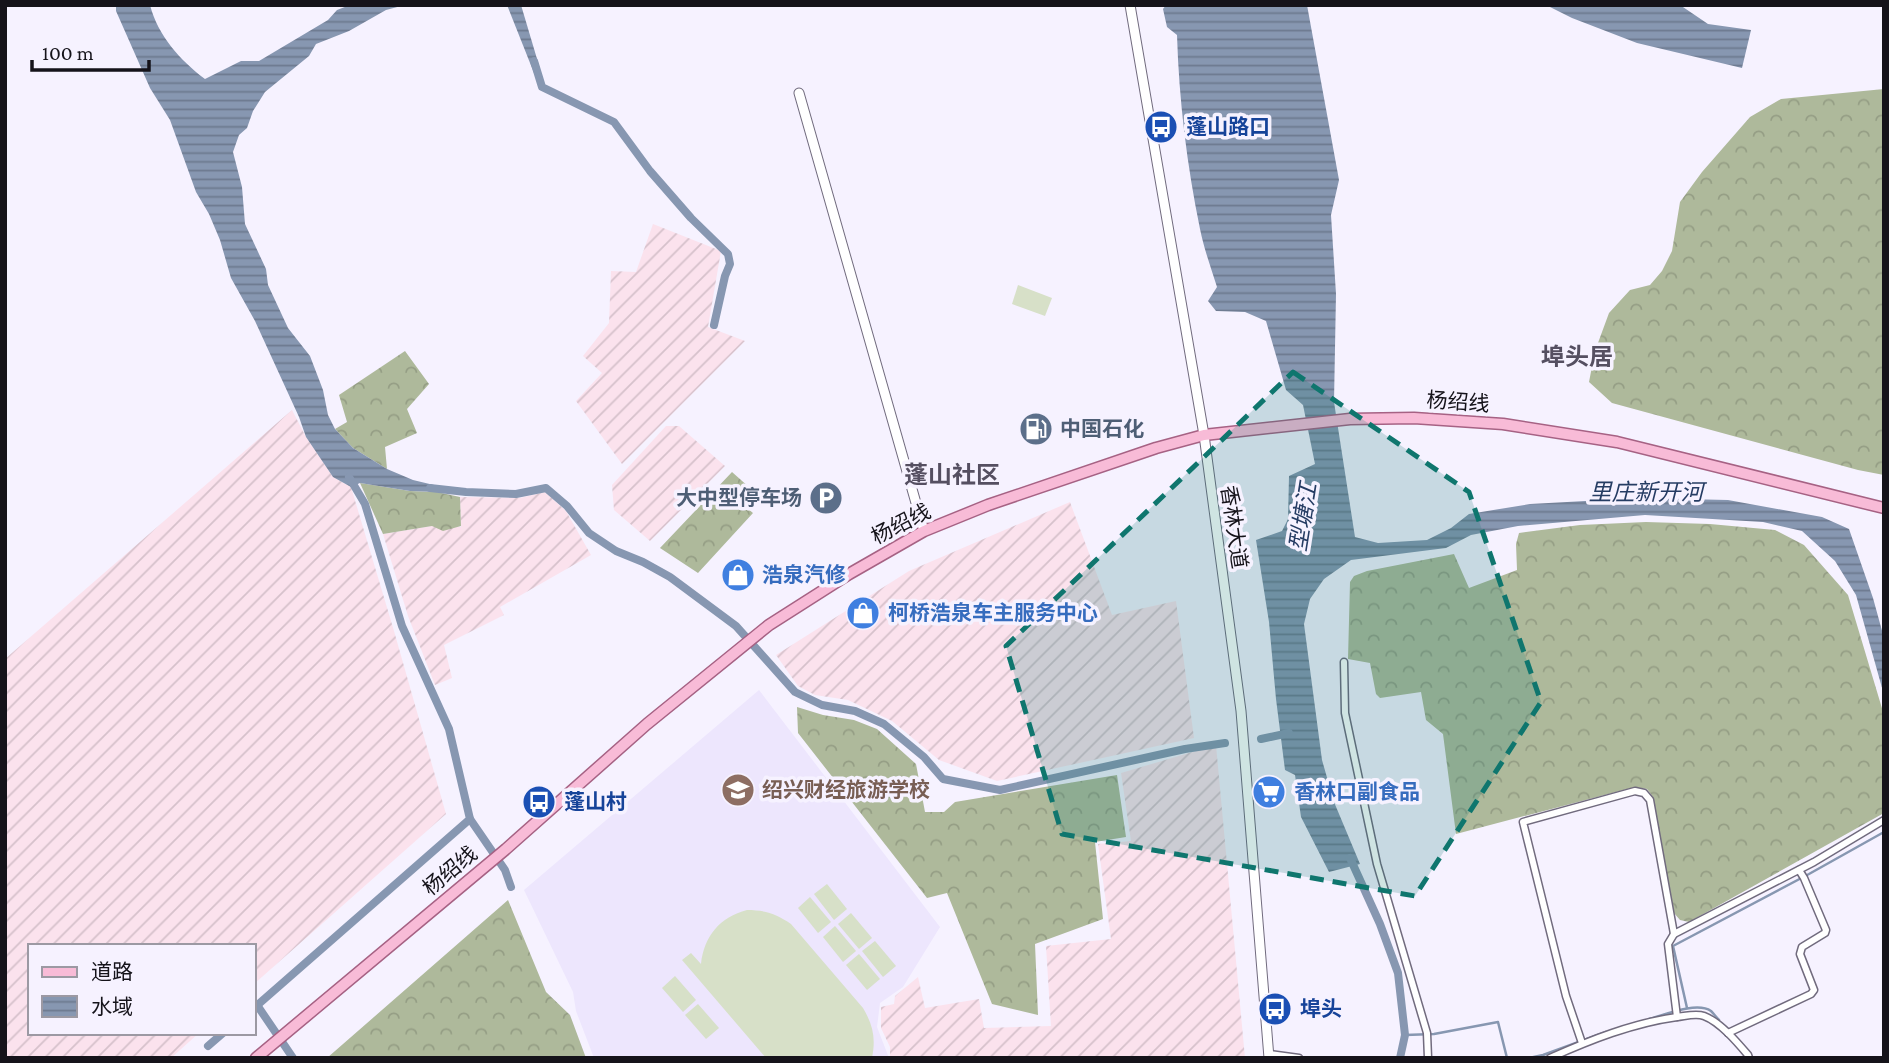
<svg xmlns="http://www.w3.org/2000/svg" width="1889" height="1063" font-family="'Crimson Pro','Noto Sans SC',serif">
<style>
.industrial{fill:url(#industrial-furrows)}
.built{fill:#ede6fd}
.forest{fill:url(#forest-crowns)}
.pitch{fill:#d7e0c8}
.water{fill:url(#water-rules)}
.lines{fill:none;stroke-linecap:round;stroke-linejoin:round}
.stream{stroke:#8797b1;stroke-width:2.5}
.canal{stroke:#8797b1;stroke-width:8}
.street-casing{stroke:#716b7e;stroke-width:9}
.secondary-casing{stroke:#716b7e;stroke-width:11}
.primary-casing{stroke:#a66284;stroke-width:13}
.street{stroke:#fff;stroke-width:6}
.secondary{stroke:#fff;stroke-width:9}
.primary{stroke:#f8bbd7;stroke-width:10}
.marked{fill:#0f766e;fill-opacity:0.2;stroke:#0f766e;stroke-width:5;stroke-dasharray:14 9;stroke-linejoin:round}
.labels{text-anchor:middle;stroke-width:7;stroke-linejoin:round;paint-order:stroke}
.transit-label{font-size:21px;font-weight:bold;fill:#164399;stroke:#f6f2ff;text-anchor:start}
.street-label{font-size:21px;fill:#15131a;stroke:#f6f2ff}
.service-label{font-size:21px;font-weight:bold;fill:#4e5e75;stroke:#f6f2ff;text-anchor:start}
.shop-label{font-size:21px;font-weight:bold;fill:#366cbe;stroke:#f6f2ff;text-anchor:start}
.education-label{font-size:21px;font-weight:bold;fill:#785e54;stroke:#f6f2ff;text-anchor:start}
.water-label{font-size:23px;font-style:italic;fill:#253c63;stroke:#f6f2ff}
.quarter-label{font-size:24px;font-weight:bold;fill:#554f61;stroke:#f6f2ff}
</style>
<defs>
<pattern id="industrial-furrows" width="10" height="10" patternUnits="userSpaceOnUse" patternTransform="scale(1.75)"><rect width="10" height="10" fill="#fbe2ed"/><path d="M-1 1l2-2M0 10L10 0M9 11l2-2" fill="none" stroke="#d6c1cb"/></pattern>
<pattern id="forest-crowns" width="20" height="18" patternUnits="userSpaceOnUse" patternTransform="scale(1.75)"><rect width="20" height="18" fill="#aeb99b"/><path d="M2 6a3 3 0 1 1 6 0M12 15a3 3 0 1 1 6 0" fill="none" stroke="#959e85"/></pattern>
<pattern id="water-rules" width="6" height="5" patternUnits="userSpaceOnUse" patternTransform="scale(1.75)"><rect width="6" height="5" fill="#8797b1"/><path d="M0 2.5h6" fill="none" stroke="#6d7a8f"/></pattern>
</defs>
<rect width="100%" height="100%" fill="#f6f2ff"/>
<g class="industrial">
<polygon points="653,224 721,251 708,327 745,341 622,464 576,401 602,373 583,356 609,323 611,271 636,272"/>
<polygon points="292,410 306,437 333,477 351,487 394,631 446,814 254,984 254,946 30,946 30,1033 199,1033 171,1058 5,1058 5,659"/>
<polygon points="666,426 679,426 725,466 650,541 614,510 612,485"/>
<polygon points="545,492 566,511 591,555 500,607 504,615 444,645 452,678 435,685 408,616 383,534 432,526 461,527 460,497 520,498"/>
<polygon points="1070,502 1112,615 1176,601 1194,738 997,781 939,760 892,721 848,700 815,695 798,686 776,655 909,571"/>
<polygon points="1216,745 1245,1058 890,1058 890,1047 881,1028 881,1007 894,1004 895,996 918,977 925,1008 979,999 984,1028 1051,1026 1046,946 1111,939 1098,844 1131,841 1121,773"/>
</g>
<polygon class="built" points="759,690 940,927 903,987 880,1003 877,1027 889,1058 594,1058 576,1011 573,992 524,890"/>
<g class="forest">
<polygon points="1884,89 1884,475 1858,470 1612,403 1589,382 1595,351 1609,313 1630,290 1650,285 1662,271 1672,251 1680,202 1702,172 1750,117 1781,99"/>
<polygon points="405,351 429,384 407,409 417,433 385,447 387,469 353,448 335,429 347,422 339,395"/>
<polygon points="732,472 759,496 747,508 753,513 698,573 660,548"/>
<polygon points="360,483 410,491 437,492 460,497 461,526 443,531 432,526 383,534"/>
<polygon points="1646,522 1710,524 1775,530 1804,545 1848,595 1884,715 1884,813 1689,922 1680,920 1674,913 1653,797 1647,789 1635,787 1456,834 1443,734 1426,720 1421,692 1380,698 1376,694 1370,663 1348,659 1350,582 1354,576 1367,571 1454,554 1469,588 1517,570 1516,544 1519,533 1580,525"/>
<polygon points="797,707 823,715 854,720 877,729 916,764 925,812 944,812 955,802 1117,775 1126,837 1095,842 1103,919 1035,944 1038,1015 992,1004 947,893 927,898 798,733"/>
<polygon points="508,900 546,992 570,1015 586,1058 327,1058"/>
</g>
<g class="pitch">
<polygon points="1018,285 1052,298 1045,316 1012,304"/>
<polygon points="827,884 847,909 834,920 814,894"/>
<polygon points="810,897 831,922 818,933 798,908"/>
<path d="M747,910C765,910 777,914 791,924L863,1008C873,1025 876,1038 872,1058H766L682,960L691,953L701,964C704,936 720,917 747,910Z"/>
<polygon points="851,913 872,938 859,949 838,924"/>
<polygon points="835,926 856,951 843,962 823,937"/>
<polygon points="875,941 896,966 883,977 862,951"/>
<polygon points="859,954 880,979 867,990 846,965"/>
<polygon points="675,976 696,1000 683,1012 662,988"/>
<polygon points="698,1004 719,1028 706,1039 685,1015"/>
</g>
<g class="water">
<path d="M116,5H150C158,36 180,60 205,79L241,61H259L328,20L337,10L350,5H405L386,10L349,31L316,44L309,56L265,92L253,111L247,128L239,135L233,152L242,187L245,224L266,269L268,285L288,328L310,356L323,390L328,415L335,429L353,448L387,469L413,480L438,486L437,492L410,491L360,483L351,487L333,477L306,437L299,417L255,321L231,278L220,240L209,214L196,192L170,120L150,88L116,11Z"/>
<polygon points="507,5 521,5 540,69 534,73"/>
<path d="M1166,5H1307L1339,180L1331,215L1336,294L1334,402L1355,537L1378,543L1427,540L1451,528L1469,514L1530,504L1641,498L1728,500L1822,517L1849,529L1873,598L1884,638V695L1856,595L1835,561L1802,531L1763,522L1645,515L1518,526L1471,535L1446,548L1351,560L1324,579L1310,599L1304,624L1322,760L1334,802L1360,864L1329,872L1301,817L1295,775L1285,770L1276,699L1269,622L1256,540L1282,531L1288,519L1289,476L1315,464L1303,405L1286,390L1266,321L1245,312L1216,311L1208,301L1217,287C1211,268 1204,249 1200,229C1187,165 1179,101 1177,35L1167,27L1163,9Z"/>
<polygon points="1546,5 1680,5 1708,24 1751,30 1742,68 1637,43 1572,18"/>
</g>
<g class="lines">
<g class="stream">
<polyline points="1687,1008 1673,946 1809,874 1884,832"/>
<path d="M1649,1019C1664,1015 1697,1001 1711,1011C1714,1014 1716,1017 1719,1020"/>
<polyline points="1405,1035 1434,1034 1498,1022 1507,1058"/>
<polyline points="1529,1058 1543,1055 1606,1032"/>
</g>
<g class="canal">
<polyline points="534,61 542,87 614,122 650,171 691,218 728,254 730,264 725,276 714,325"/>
<polyline points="430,488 466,492 516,494 546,488 567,506 589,533 616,551 643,562 670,577 736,626 795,692 822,705 855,711 884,724 924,757 943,779 1000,790 1185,749 1225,743"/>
<polyline points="1261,739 1289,733"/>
<polyline points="470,819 505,870 511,887"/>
<polyline points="1350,858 1380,924 1398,973 1405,1035 1400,1058"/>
<polyline points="257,1005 293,1058"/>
<polyline points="254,1008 470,819 449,729 402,626 365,504 349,477"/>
<polyline points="208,1046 223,1033"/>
</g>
<defs>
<g id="street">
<polyline points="1344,662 1345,713 1377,864 1427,1033 1428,1058"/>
<polyline points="1674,934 1668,944 1677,1017"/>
<polyline points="1728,1033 1811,994 1814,990 1800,954 1802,947 1825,933 1826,930 1804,878 1799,870"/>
<polyline points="1582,1043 1566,996 1523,822 1635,791 1644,793 1650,800 1674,934 1814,862 1884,820"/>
<polyline points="1269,1054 1299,1058"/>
<path d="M1550,1058C1590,1040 1633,1023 1677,1017C1686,1016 1696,1013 1704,1016C1720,1022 1737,1042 1748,1055L1749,1058"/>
</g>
<g id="secondary">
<polyline points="1130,5 1204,435 1241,711 1269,1058"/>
<polyline points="799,93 924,531"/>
</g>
<polyline id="primary" points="256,1058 506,849 647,724 769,625 849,574 924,531 988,505 1156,448 1204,435 1350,419 1414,418 1503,424 1617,442 1884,508"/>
</defs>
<use href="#street" class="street-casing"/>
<use href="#secondary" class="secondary-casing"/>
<use href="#primary" class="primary-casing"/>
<use href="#street" class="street"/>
<use href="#secondary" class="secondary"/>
<use href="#primary" class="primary"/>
</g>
<path class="marked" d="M1293,372L1469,492L1541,702L1415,896L1062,834L1006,646Z"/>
<defs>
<symbol id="bus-disc" viewBox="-11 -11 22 22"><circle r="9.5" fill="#1a4fb4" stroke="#f6f2ff"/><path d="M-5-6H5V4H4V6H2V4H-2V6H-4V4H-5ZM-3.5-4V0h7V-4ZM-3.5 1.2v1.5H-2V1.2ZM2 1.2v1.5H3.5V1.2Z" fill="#fff"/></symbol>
<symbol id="fuel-disc" viewBox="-11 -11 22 22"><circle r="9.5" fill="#5c6f8a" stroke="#f6f2ff"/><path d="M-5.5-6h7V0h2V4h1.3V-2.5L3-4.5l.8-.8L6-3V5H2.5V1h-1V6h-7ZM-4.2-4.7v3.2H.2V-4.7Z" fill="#fff"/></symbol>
<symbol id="parking-disc" viewBox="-11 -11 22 22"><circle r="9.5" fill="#5c6f8a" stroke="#f6f2ff"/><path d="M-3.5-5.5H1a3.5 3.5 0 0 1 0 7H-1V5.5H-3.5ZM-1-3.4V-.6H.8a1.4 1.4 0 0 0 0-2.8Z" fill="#fff"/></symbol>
<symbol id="shop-disc" viewBox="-11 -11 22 22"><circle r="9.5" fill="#3f7fe0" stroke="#f6f2ff"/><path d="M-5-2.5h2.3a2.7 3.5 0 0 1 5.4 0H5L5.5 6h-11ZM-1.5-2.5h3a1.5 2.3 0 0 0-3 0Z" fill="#fff"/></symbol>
<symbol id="school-disc" viewBox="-11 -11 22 22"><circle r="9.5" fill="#8d6e63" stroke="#f6f2ff"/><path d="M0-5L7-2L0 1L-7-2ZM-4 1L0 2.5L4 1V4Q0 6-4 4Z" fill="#fff"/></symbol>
<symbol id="supermarket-disc" viewBox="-11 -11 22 22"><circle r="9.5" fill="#3f7fe0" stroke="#f6f2ff"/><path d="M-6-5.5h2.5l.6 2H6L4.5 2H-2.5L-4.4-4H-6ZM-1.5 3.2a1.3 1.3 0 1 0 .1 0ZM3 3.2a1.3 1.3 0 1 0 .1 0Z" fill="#fff"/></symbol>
</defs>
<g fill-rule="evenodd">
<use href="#bus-disc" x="1142" y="108" width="38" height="38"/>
<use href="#fuel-disc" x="1017" y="410" width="38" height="38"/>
<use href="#parking-disc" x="807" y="479" width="38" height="38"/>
<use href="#shop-disc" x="719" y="556" width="38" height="38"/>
<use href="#shop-disc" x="844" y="594" width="38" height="38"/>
<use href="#school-disc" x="719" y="771" width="38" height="38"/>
<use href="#supermarket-disc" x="1250" y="773" width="38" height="38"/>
<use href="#bus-disc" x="520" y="783" width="38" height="38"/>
<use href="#bus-disc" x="1256" y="990" width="38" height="38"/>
</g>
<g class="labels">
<g class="transit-label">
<text x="1186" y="134">蓬山路口</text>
<text x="564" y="809">蓬山村</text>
<text x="1300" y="1016">埠头</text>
</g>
<g class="street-label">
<text transform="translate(1458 402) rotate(4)" y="7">杨绍线</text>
<text transform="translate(901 524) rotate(-27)" y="7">杨绍线</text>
<text transform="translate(1234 527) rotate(82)" y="7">香林大道</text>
<text transform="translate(450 871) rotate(-40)" y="7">杨绍线</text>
</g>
<g class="service-label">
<text x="1060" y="436">中国石化</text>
<text x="802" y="505" text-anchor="end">大中型停车场</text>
</g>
<g class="shop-label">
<text x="762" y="582">浩泉汽修</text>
<text x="888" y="620">柯桥浩泉车主服务中心</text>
<text x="1294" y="799">香林口副食品</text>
</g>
<g class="education-label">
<text x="762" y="797">绍兴财经旅游学校</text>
</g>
<g class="water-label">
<text x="1646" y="500">里庄新开河</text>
<text transform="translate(1303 517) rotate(-81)" y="8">型塘江</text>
</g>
<g class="quarter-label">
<text x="1577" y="365">埠头居</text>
<text x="952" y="483">蓬山社区</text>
</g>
</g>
<rect width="1889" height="1063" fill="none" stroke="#15131a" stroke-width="14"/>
<rect x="28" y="944" width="228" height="91" fill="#f6f2ff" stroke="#9c99a3" stroke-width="2"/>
<rect x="42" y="967" width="35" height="10" fill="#f8bbd7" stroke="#9c99a3" stroke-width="2"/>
<text x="91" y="979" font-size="21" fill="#15131a">道路</text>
<rect x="42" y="996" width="35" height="21" fill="url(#water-rules)" stroke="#9c99a3" stroke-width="2"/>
<text x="91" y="1014" font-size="21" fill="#15131a">水域</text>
<path d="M32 60v10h117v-10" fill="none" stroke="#15131a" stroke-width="3.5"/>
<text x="42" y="60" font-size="21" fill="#15131a" stroke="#f6f2ff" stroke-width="5" paint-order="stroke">100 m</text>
</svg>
